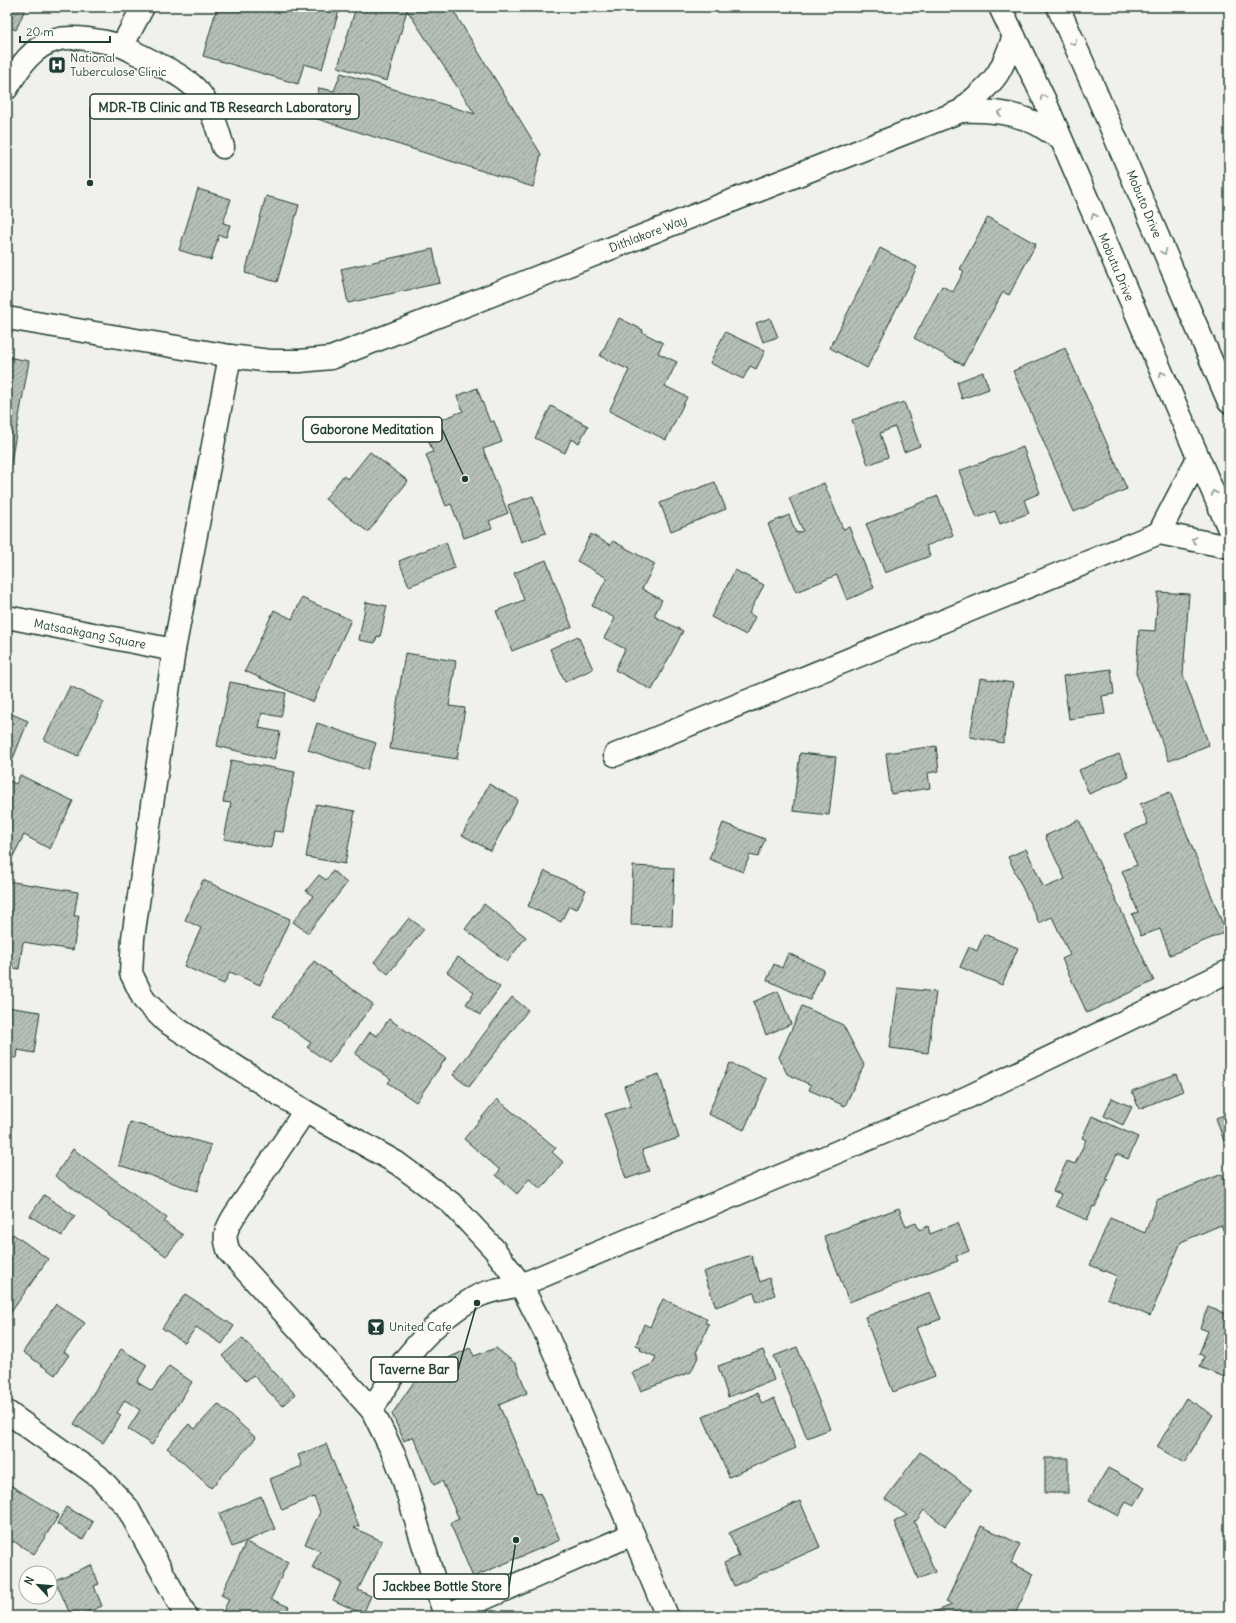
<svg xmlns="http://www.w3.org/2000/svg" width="1236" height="1623" font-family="Delius,sans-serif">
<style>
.building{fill:url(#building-hatch);stroke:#1f3d34}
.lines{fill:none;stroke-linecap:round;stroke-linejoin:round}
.street-casing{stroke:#1f3d34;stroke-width:25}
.secondary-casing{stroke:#1f3d34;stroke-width:25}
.street{stroke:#fdfcf7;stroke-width:22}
.secondary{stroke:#fdfcf7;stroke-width:22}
.oneway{stroke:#8e9c96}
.labels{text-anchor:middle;stroke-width:3;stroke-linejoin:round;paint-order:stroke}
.poi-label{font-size:12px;fill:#1f3d34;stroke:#fdfcf7;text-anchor:start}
.street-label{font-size:12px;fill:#1f3d34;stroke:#fdfcf7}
.leader{fill:none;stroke:#1f3d34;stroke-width:1.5}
.callout-dot{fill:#1f3d34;stroke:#fdfcf7;stroke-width:1.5}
.callout{fill:#fdfcf7;stroke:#1f3d34;stroke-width:1.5}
.callout-label{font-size:13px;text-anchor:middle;font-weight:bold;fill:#1f3d34}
</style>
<defs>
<pattern id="building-hatch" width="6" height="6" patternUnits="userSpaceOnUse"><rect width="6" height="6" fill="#b6bfb8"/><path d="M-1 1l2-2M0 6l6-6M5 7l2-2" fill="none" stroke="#939c96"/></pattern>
</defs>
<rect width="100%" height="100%" fill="#f0f1eb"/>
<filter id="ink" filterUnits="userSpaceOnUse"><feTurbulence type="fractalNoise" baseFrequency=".025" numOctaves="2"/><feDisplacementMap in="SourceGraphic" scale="8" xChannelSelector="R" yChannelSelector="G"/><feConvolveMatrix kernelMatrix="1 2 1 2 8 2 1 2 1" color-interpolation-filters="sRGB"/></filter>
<g filter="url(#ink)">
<g class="building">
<polygon points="7,7 26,7 16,30 7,26"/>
<polygon points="217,7 340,7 322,69 304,64 298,84 203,56"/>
<polygon points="356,7 451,7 541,154 533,187 311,117 319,88 334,91 341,73 475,114 407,10 387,81 338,67"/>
<polygon points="198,189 231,199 223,223 230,225 226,237 219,235 211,260 179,250"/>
<polygon points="266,196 299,205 277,282 245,273"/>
<polygon points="988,217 1036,244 1009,295 1003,292 963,365 914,338 942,286 953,292 964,271 960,269"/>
<polygon points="880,248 917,267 867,368 830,348"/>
<polygon points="433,249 440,283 348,303 341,269"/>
<polygon points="619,318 643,330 642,332 663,343 658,353 677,362 665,386 687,397 666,440 609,411 629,370 600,356"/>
<polygon points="770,318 778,337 763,342 756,323"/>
<polygon points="725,332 765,351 756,369 750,366 743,379 710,363"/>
<polygon points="1065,348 1127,489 1074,512 1013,371"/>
<polygon points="7,357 29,361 7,484"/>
<polygon points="983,372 989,389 962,399 957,382"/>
<polygon points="477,388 490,422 494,421 502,442 483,449 508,513 489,521 492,528 464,538 451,504 446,506 426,455 433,452 423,427 463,411 457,396"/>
<polygon points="904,402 920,446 904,452 895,427 880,433 888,457 868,465 852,420"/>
<polygon points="551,406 588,426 579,443 571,439 565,453 535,438"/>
<polygon points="1023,447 1040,493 1024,500 1029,513 1000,524 995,511 977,518 959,471"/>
<polygon points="370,452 408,481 368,532 325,499 343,476 348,479"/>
<polygon points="715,482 726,509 671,531 660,503"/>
<polygon points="824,483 843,529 849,527 874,588 847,600 837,575 796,592 768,524 789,515 796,533 803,531 789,498"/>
<polygon points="533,496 546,533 521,542 508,505"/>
<polygon points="938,496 953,535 926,546 930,556 885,573 866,524"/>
<polygon points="591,534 610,545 613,541 655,564 642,589 662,600 654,616 683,631 652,690 615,670 625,649 604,638 615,618 592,606 607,578 577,561"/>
<polygon points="446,542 455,568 409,586 399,561"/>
<polygon points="546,560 572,627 512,651 496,611 524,600 514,573"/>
<polygon points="735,570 764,585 749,613 755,617 746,635 711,617"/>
<polygon points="1158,592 1189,594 1183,675 1209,745 1169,761 1136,673 1139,630 1155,631"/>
<polygon points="302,598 351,620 313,702 245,671 274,610 292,619"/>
<polygon points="366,602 387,606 380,637 377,636 375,643 359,640"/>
<polygon points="578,636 593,669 565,682 550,649"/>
<polygon points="405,653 456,661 449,706 465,708 457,759 390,749"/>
<polygon points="1111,669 1114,694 1102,696 1105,714 1069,719 1063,676"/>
<polygon points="980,678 1013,683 1003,743 970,737"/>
<polygon points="230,682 286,693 281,717 262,713 259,728 280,732 274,760 217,746"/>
<polygon points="70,686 104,702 78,756 44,740"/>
<polygon points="7,712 28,721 12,761 7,759"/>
<polygon points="317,723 376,743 367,770 308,750"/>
<polygon points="936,746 939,771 928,773 930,788 891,794 886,753"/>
<polygon points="800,753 836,757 829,815 793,811"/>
<polygon points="1119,754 1129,777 1089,794 1079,770"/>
<polygon points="231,760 295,772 283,832 274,831 271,848 224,839 231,803 223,802"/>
<polygon points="20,775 73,801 50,849 24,835 12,858 7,857 7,780 16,784"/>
<polygon points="489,784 518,800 491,851 462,835"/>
<polygon points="1170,792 1226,932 1170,955 1160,929 1141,936 1132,914 1138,912 1122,871 1137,865 1124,834 1148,824 1140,804"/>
<polygon points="316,804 355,811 345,864 306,857"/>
<polygon points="1079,820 1154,981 1087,1013 1062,959 1070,955 1052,917 1039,923 1008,857 1026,849 1044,888 1065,879 1045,836"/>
<polygon points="723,823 765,839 758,857 750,855 743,872 709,859"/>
<polygon points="633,866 674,868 672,926 631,925"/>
<polygon points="333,871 347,883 308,933 293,922 313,896 306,891 319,875 326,880"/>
<polygon points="545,871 586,890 577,909 569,906 561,922 528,906"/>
<polygon points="203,880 290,919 260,985 230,972 224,984 184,966 201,928 185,920"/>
<polygon points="7,881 78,892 74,916 79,916 73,950 23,942 19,969 7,967"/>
<polygon points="484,904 526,937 507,962 465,929"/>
<polygon points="409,918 424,929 388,974 374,962"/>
<polygon points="984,934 1018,948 1002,985 960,967 969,947 977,951"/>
<polygon points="788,953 824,970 810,1000 767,980 774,964 782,968"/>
<polygon points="458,957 500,987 480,1015 466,1004 474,992 447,972"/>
<polygon points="314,961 373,1004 329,1063 307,1047 311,1043 273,1016"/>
<polygon points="898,988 936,992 928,1053 890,1048"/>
<polygon points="778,991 791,1024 766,1035 753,1002"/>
<polygon points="512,997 528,1010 469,1087 453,1075"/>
<polygon points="802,1006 843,1025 864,1065 845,1106 809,1090 811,1085 787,1074 779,1057"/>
<polygon points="7,1007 40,1012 34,1053 18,1050 17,1058 7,1057"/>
<polygon points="389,1019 446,1058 416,1102 388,1083 391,1079 355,1054 370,1032 377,1036"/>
<polygon points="730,1063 767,1079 744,1130 708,1114"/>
<polygon points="659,1074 679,1138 642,1150 649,1171 626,1179 605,1114 631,1106 624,1086"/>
<polygon points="1176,1074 1183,1091 1139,1109 1132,1091"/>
<polygon points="1112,1098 1132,1107 1123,1125 1104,1116"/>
<polygon points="497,1099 556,1148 552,1152 563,1162 541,1189 529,1179 517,1194 496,1175 500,1170 464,1139"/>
<polygon points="1229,1113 1229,1149 1227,1150 1216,1118"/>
<polygon points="1092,1116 1138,1137 1128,1159 1117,1154 1106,1178 1108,1180 1095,1207 1093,1206 1087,1220 1056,1206 1061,1194 1053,1191 1067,1161 1075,1164 1086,1140 1082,1138"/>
<polygon points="130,1122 211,1145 197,1191 119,1165"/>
<polygon points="73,1149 167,1218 164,1222 183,1235 166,1256 55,1176"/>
<polygon points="1222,1174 1229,1193 1229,1241 1228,1241 1221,1225 1181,1242 1150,1316 1107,1298 1117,1276 1090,1265 1110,1218 1145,1233 1157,1200"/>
<polygon points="44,1195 75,1216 62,1236 30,1216"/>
<polygon points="899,1208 906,1227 916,1223 919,1230 928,1226 930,1234 958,1223 969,1251 956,1256 958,1261 849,1302 824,1236"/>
<polygon points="13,1234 48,1259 7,1318 7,1243"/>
<polygon points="751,1255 760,1282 769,1278 775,1295 757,1302 754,1293 716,1307 703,1272"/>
<polygon points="930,1292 941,1319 916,1328 935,1376 893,1392 865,1317"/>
<polygon points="185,1294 234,1326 222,1344 196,1327 185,1343 162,1328"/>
<polygon points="663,1299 707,1319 705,1323 709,1324 696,1353 699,1355 691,1372 641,1391 632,1373 652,1364 656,1357 640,1350 641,1347 636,1345 644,1324 650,1327"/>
<polygon points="56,1304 85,1323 64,1352 69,1355 55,1375 23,1352"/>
<polygon points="1208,1307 1229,1315 1229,1379 1200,1367 1204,1356 1199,1354 1208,1331 1200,1328"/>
<polygon points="242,1338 295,1394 282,1406 253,1375 246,1381 222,1356"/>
<polygon points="797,1347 830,1429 807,1438 774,1356"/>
<polygon points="470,1348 474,1356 496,1348 516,1364 527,1393 499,1405 537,1494 540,1493 560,1540 473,1577 450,1523 459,1519 442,1481 434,1485 413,1436 404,1441 392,1414 422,1370"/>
<polygon points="121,1349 147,1365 137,1382 152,1391 169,1366 192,1382 152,1445 128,1429 140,1410 125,1400 117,1413 121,1415 103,1443 74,1424"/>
<polygon points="763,1350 774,1380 728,1397 718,1366"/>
<polygon points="757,1393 762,1404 774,1398 796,1448 729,1477 703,1417"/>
<polygon points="1186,1398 1213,1415 1184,1463 1157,1447"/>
<polygon points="218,1404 256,1438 211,1488 167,1448 189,1424 195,1429"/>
<polygon points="326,1444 359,1526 354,1528 382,1541 358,1590 371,1596 363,1614 333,1600 341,1582 312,1568 320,1551 305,1544 320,1512 314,1497 282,1510 270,1479 302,1466 298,1455"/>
<polygon points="920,1452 972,1490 945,1526 924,1510 916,1521 914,1521 935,1572 918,1579 894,1522 907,1515 885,1499"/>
<rect x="1045" y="1458" width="23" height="35"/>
<polygon points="1108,1468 1145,1488 1134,1506 1126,1502 1118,1516 1089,1500"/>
<polygon points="7,1483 59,1515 34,1554 13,1541 7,1550"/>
<polygon points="261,1496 275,1529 232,1547 219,1514"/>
<polygon points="800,1501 820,1547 734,1586 724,1563 739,1556 729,1533"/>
<polygon points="66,1507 93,1522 83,1540 57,1524"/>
<polygon points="981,1526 1020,1544 1011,1563 1034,1574 1016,1612 1009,1616 924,1616 952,1605 946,1602"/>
<polygon points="246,1542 288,1562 271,1599 289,1607 285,1616 221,1616 229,1599 221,1595"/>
<polygon points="91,1565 99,1584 94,1586 102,1606 78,1616 71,1616 55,1580"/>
<polygon points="843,1610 845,1616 828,1616"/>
</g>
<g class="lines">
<defs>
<g id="street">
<polyline points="122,46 143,7"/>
<path d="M7,88C19,68 32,46 56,40C72,35 105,41 122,46C129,49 137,54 144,57C165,68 191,78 204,99C213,113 218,130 223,147"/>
<path d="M961,111C973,98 989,88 998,73C1005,62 1009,49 1014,36"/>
<path d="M7,318L230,356L270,361H300L331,358L961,111C987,110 1014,112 1037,124C1045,129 1053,134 1061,139"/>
<polyline points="230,356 174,650 133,938 131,973 144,1000 165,1021 305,1111 397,1163 451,1203 494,1249 521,1285 548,1338 633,1534 667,1616"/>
<polyline points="1159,533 1198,458"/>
<polyline points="7,617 174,650"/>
<polyline points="615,755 1159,533 1229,547"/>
<path d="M305,1111L234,1216C225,1231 223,1236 229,1252L372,1410L396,1459L403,1478L445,1616"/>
<path d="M372,1410C396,1366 430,1323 474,1298C488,1290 506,1288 521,1285L968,1097L1229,971"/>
<polyline points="7,1412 98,1476 127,1507 186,1616"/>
<polyline points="444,1616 633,1534"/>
</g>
<g id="secondary">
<polyline points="1000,7 1045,101 1229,529"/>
<polyline points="1058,7 1091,81 1229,402"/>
</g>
</defs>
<use href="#street" class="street-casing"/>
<use href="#secondary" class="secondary-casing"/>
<use href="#street" class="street"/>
<use href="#secondary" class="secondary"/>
</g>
<defs><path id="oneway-chevron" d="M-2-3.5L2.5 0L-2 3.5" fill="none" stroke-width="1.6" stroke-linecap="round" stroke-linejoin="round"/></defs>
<g class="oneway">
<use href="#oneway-chevron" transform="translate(1074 43) rotate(66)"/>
<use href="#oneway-chevron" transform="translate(1043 97) rotate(-115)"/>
<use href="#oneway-chevron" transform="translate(1000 113) rotate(-170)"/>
<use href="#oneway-chevron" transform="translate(1094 216) rotate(-113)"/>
<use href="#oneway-chevron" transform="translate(1164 252) rotate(67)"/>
<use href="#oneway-chevron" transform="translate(1162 374) rotate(-113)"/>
<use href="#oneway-chevron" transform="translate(1214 493) rotate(-113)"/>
<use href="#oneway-chevron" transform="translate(1194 540) rotate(-169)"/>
</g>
</g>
<defs>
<symbol id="hospital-square" viewBox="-11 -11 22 22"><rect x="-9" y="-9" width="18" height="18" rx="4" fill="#1f3d34" stroke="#fdfcf7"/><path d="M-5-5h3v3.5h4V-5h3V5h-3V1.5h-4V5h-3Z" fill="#fff"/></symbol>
<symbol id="bar-square" viewBox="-11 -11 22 22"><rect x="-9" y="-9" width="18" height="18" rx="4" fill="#1f3d34" stroke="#fdfcf7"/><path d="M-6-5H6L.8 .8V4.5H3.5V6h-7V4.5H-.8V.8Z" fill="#fff"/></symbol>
</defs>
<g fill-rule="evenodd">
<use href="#hospital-square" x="47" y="55" width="20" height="20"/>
<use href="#bar-square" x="366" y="1317" width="20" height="20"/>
</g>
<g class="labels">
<g class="poi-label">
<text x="70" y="62">National<tspan x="70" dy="14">Tuberculose Clinic</tspan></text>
<text x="389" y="1331">United Cafe</text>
</g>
<g class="street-label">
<text transform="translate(1144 204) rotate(67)" y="4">Mobuto Drive</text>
<text transform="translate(648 234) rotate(-21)" y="4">Dithlakore Way</text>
<text transform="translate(1116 267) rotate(67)" y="4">Mobutu Drive</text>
<text transform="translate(90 634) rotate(11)" y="4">Matsaakgang Square</text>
</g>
</g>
<path class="leader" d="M90 183L90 107M465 479L442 429M477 1303L458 1370M516 1540L509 1587"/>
<g class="callout-dot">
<circle cx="90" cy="183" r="4"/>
<circle cx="465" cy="479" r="4"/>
<circle cx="477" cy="1303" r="4"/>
<circle cx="516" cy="1540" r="4"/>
</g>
<g class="callout">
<rect x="90" y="94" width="269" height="25" rx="4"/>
<rect x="303" y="417" width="139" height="25" rx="4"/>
<rect x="371" y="1357" width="87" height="25" rx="4"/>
<rect x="374" y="1574" width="135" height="25" rx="4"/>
</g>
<g class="callout-label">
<text x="225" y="112">MDR-TB Clinic and TB Research Laboratory</text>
<text x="372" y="434">Gaborone Meditation</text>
<text x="414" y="1374">Taverne Bar</text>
<text x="442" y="1591">Jackbee Bottle Store</text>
</g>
<rect width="1236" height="1623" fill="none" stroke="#fdfcf7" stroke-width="24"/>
<rect x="12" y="12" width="1212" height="1599" fill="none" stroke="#1f3d34" stroke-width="1.5" filter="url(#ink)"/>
<g transform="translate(38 1585) rotate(296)"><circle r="19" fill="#fdfcf7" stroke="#a4b0a9"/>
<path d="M0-3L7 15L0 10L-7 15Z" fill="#1f3d34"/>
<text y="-6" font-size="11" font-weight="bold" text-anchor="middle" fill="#1f3d34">N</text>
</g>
<path d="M20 36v6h90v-6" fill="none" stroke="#1f3d34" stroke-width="2"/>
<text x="26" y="36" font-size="12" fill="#1f3d34" stroke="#fdfcf7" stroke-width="3" paint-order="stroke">20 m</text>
</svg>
